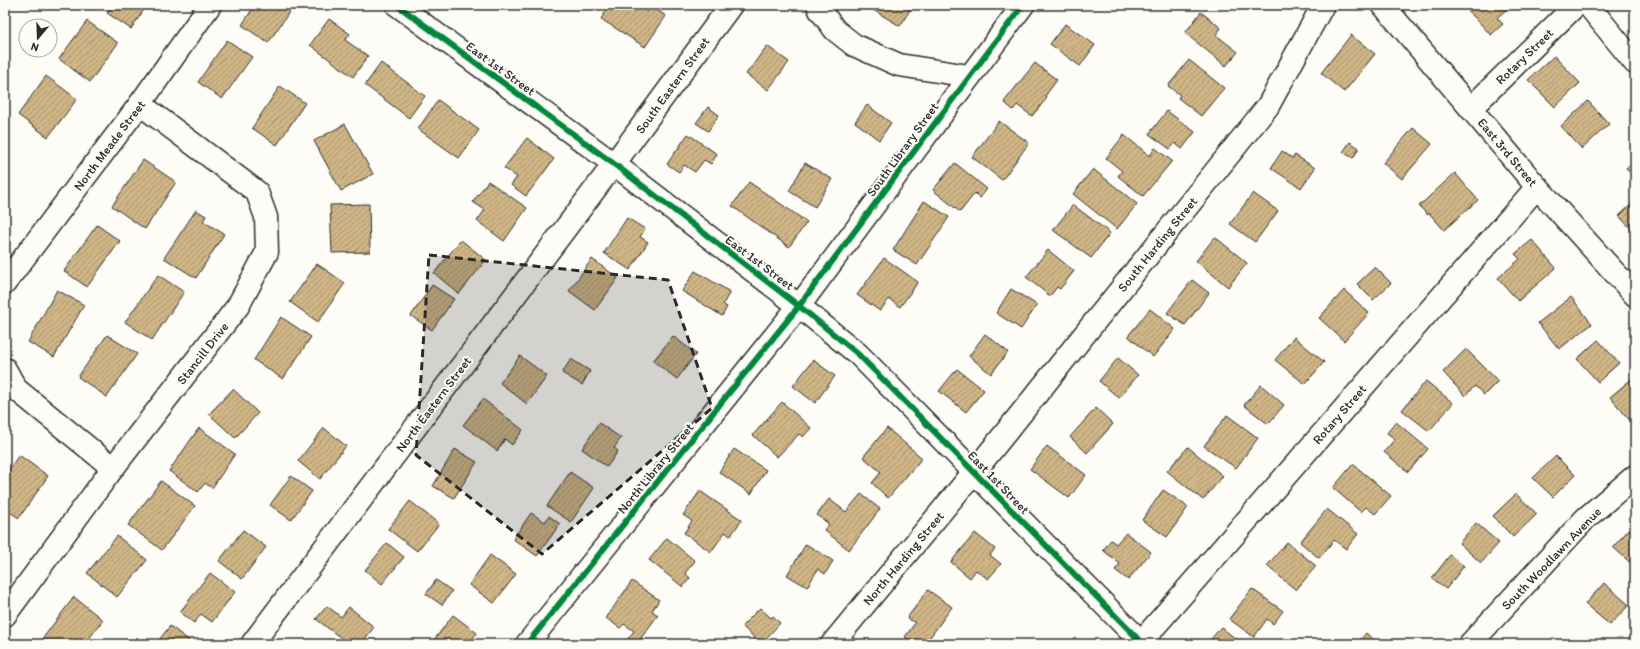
<svg xmlns="http://www.w3.org/2000/svg" width="1640" height="649" font-family="Itim,sans-serif">
<style>
.building{fill:url(#building-hatch);stroke:#2b2b2b}
.lines{fill:none;stroke-linecap:round;stroke-linejoin:round}
.minor-casing{stroke:#2b2b2b;stroke-width:25}
.minor{stroke:#fdfcf7;stroke-width:22}
.cycleway-casing{stroke:#fdfcf7;stroke-width:8}
.cycleway{stroke:#00873e;stroke-width:6}
.marked{fill:#2b2b2b;fill-opacity:0.2;stroke:#2b2b2b;stroke-width:3;stroke-dasharray:8 5;stroke-linejoin:round}
.labels{text-anchor:middle;stroke-width:4;stroke-linejoin:round;paint-order:stroke}
.street-label{font-size:13px;fill:#2b2b2b;stroke:#fdfcf7}
</style>
<defs>
<pattern id="building-hatch" width="6" height="6" patternUnits="userSpaceOnUse"><rect width="6" height="6" fill="#d0b686"/><path d="M-1 1l2-2M0 6l6-6M5 7l2-2" fill="none" stroke="#a9946e"/></pattern>
</defs>
<rect width="100%" height="100%" fill="#fdfcf7"/>
<filter id="ink" filterUnits="userSpaceOnUse"><feTurbulence type="fractalNoise" baseFrequency=".025" numOctaves="2"/><feDisplacementMap in="SourceGraphic" scale="8" xChannelSelector="R" yChannelSelector="G"/><feConvolveMatrix kernelMatrix="1 2 1 2 8 2 1 2 1" color-interpolation-filters="sRGB"/></filter>
<g filter="url(#ink)">
<g class="building">
<polygon points="112,5 147,5 131,29 107,13"/>
<polygon points="255,5 294,5 268,43 242,25"/>
<polygon points="610,5 636,5 647,12 651,6 666,16 645,47 601,19"/>
<polygon points="865,5 913,5 900,26"/>
<polygon points="1463,5 1511,5 1497,18 1503,24 1491,35"/>
<polygon points="1201,12 1221,28 1216,35 1238,52 1226,66 1185,33"/>
<polygon points="329,19 350,34 345,40 368,56 353,77 310,45"/>
<polygon points="87,21 118,43 90,82 59,59"/>
<polygon points="1065,24 1095,45 1080,66 1050,44"/>
<polygon points="1351,35 1375,54 1344,92 1321,73"/>
<polygon points="227,40 252,57 222,99 198,82"/>
<polygon points="767,46 789,62 768,90 746,74"/>
<polygon points="1554,56 1580,83 1555,107 1528,80"/>
<polygon points="1189,60 1224,88 1201,116 1178,98 1180,95 1168,86"/>
<polygon points="381,63 425,96 409,118 365,85"/>
<polygon points="1035,63 1057,80 1045,96 1047,98 1032,116 1017,105 1013,110 1004,102"/>
<polygon points="46,76 77,99 48,137 18,115"/>
<polygon points="280,86 305,103 277,145 252,128"/>
<polygon points="438,100 479,130 459,158 418,129"/>
<polygon points="1588,101 1609,124 1582,149 1561,126"/>
<polygon points="867,105 891,123 879,140 855,122"/>
<polygon points="708,107 719,115 708,131 696,123"/>
<polygon points="1167,111 1195,132 1182,149 1175,143 1170,149 1149,134"/>
<polygon points="999,121 1029,143 1002,180 972,157"/>
<polygon points="345,124 373,174 341,191 314,141"/>
<polygon points="1413,128 1432,144 1402,179 1383,163"/>
<polygon points="688,134 717,154 711,164 704,160 695,172 684,165 679,172 667,164"/>
<polygon points="1124,135 1150,156 1155,148 1172,161 1143,196 1118,176 1122,171 1106,158"/>
<polygon points="527,138 554,159 526,196 511,185 517,177 504,168"/>
<polygon points="1350,142 1359,148 1353,158 1343,152"/>
<polygon points="1282,151 1292,158 1295,155 1315,168 1301,188 1271,168"/>
<polygon points="143,160 176,182 145,229 112,206"/>
<polygon points="1635,161 1635,179 1626,168"/>
<polygon points="805,163 832,179 815,207 789,191"/>
<polygon points="955,163 987,189 980,198 975,193 960,212 933,190"/>
<polygon points="1093,169 1137,204 1117,229 1073,194"/>
<polygon points="1455,173 1478,200 1444,230 1429,213 1428,215 1419,206"/>
<polygon points="488,181 527,208 504,241 477,221 485,210 473,202"/>
<polygon points="749,182 807,222 789,247 732,206"/>
<polygon points="1253,193 1278,211 1255,242 1230,224"/>
<polygon points="924,201 949,217 917,265 893,250"/>
<polygon points="1635,201 1635,233 1619,216"/>
<polygon points="369,204 370,252 332,253 330,205"/>
<polygon points="1073,205 1110,233 1091,258 1053,230"/>
<polygon points="196,210 206,216 203,221 224,234 196,278 164,258"/>
<polygon points="627,218 645,229 640,237 648,242 630,270 604,253"/>
<polygon points="97,225 120,241 87,287 64,271"/>
<polygon points="1215,237 1247,263 1228,287 1196,261"/>
<polygon points="461,240 486,260 459,294 434,273"/>
<polygon points="1532,240 1556,268 1518,301 1498,278 1520,259 1515,254"/>
<polygon points="1048,250 1074,271 1060,289 1057,287 1050,296 1026,277"/>
<polygon points="884,258 918,282 900,307 889,299 880,311 857,295"/>
<polygon points="592,259 618,278 595,310 569,291"/>
<polygon points="317,264 345,283 318,322 290,302"/>
<polygon points="1375,267 1391,283 1373,300 1357,284"/>
<polygon points="695,271 730,292 723,304 727,307 722,316 682,291"/>
<polygon points="158,275 184,292 152,340 125,322"/>
<polygon points="1192,280 1209,293 1185,325 1167,313"/>
<polygon points="432,285 454,299 432,330 411,316"/>
<polygon points="1011,289 1037,305 1021,329 996,313"/>
<polygon points="57,290 84,305 54,357 28,342"/>
<polygon points="1344,290 1369,313 1344,341 1319,318"/>
<polygon points="1571,297 1592,324 1559,349 1538,323"/>
<polygon points="1150,309 1175,329 1153,357 1128,336"/>
<polygon points="281,317 311,337 283,379 254,360"/>
<polygon points="985,334 1008,352 991,374 969,356"/>
<polygon points="107,335 137,354 107,397 78,377"/>
<polygon points="673,336 696,354 677,379 653,361"/>
<polygon points="1294,337 1324,362 1305,384 1275,360"/>
<polygon points="1598,340 1619,363 1598,382 1577,359"/>
<polygon points="1466,349 1498,381 1484,395 1475,386 1465,396 1443,372"/>
<polygon points="520,356 547,376 527,404 500,383"/>
<polygon points="1118,358 1138,375 1119,398 1099,381"/>
<polygon points="571,359 590,371 582,385 562,373"/>
<polygon points="813,360 835,376 815,403 793,386"/>
<polygon points="957,369 984,390 966,412 939,391"/>
<polygon points="1634,377 1635,378 1635,422 1633,424 1610,397"/>
<polygon points="1426,381 1453,403 1429,431 1402,410"/>
<polygon points="1261,385 1284,405 1268,424 1244,405"/>
<polygon points="233,389 258,413 235,438 209,414"/>
<polygon points="483,399 523,430 512,445 505,439 497,451 463,425"/>
<polygon points="782,402 811,428 803,437 799,434 777,457 753,435"/>
<polygon points="1096,408 1113,424 1087,453 1070,437"/>
<polygon points="1227,415 1258,438 1236,468 1204,446"/>
<polygon points="1396,422 1428,449 1408,472 1384,452 1395,439 1387,433"/>
<polygon points="599,423 621,438 614,448 618,451 607,467 582,449"/>
<polygon points="199,428 235,454 212,488 205,483 198,492 169,471"/>
<polygon points="324,428 346,446 320,479 298,461"/>
<polygon points="887,428 922,458 888,498 872,483 881,472 863,457"/>
<polygon points="1047,446 1086,475 1069,498 1030,469"/>
<polygon points="1188,447 1223,476 1203,500 1167,471"/>
<polygon points="455,449 477,462 454,498 433,486"/>
<polygon points="734,449 766,470 751,494 719,472"/>
<polygon points="19,455 48,476 19,518 5,509 5,475"/>
<polygon points="1556,456 1575,475 1553,497 1533,478"/>
<polygon points="1353,464 1391,496 1375,514 1366,507 1361,512 1333,488"/>
<polygon points="570,472 594,488 571,522 547,506"/>
<polygon points="291,476 312,491 291,520 270,505"/>
<polygon points="161,481 195,506 162,550 128,525"/>
<polygon points="1163,490 1188,507 1167,537 1142,520"/>
<polygon points="700,491 742,520 730,536 725,532 711,552 684,533 692,521 683,515"/>
<polygon points="861,494 880,509 849,550 824,530 829,524 817,515 829,499 846,512"/>
<polygon points="1516,494 1537,514 1513,537 1493,516"/>
<polygon points="410,501 439,524 417,551 388,529"/>
<polygon points="1327,509 1358,534 1346,549 1334,540 1319,558 1300,542"/>
<polygon points="531,513 545,522 549,516 560,524 537,556 513,539"/>
<polygon points="1476,523 1499,543 1481,563 1459,543"/>
<polygon points="1633,525 1635,527 1635,567 1613,547"/>
<polygon points="243,530 266,547 242,579 219,561"/>
<polygon points="975,533 995,549 990,555 1001,564 988,579 976,570 970,578 951,562"/>
<polygon points="1126,533 1151,552 1128,580 1115,570 1120,564 1103,550 1111,540 1116,544"/>
<polygon points="117,536 147,560 117,597 87,573"/>
<polygon points="667,538 695,561 685,573 690,578 683,587 649,560"/>
<polygon points="1287,542 1316,566 1296,590 1267,566"/>
<polygon points="387,543 404,557 382,584 365,570"/>
<polygon points="806,544 833,561 825,574 818,569 807,587 787,575"/>
<polygon points="490,555 516,574 494,603 469,585"/>
<polygon points="1450,555 1464,566 1446,589 1432,578"/>
<polygon points="210,573 235,592 212,622 201,614 194,623 180,612"/>
<polygon points="436,580 452,591 442,605 426,594"/>
<polygon points="632,581 659,600 652,611 658,615 641,638 650,644 624,644 634,631 624,624 620,628 606,618"/>
<polygon points="1604,583 1629,605 1610,625 1585,604"/>
<polygon points="1252,589 1283,611 1273,624 1267,619 1254,637 1229,619"/>
<polygon points="928,590 952,607 925,644 916,644 905,637 915,623 907,618"/>
<polygon points="74,597 103,620 85,644 52,644 43,638"/>
<polygon points="327,606 341,617 349,607 374,627 361,644 349,644 316,619"/>
<polygon points="760,608 771,618 773,616 780,623 761,644 742,626"/>
<polygon points="453,615 477,633 468,644 431,644"/>
<polygon points="170,626 191,642 190,644 156,644"/>
<polygon points="1221,627 1242,644 1207,644"/>
<polygon points="1366,633 1378,644 1357,644"/>
</g>
<g class="lines">
<defs>
<g id="minor">
<polyline points="397,5 614,164 799,306 858,354 1143,644"/>
<polyline points="818,5 820,10 835,30 854,45 899,65 969,76"/>
<polyline points="1383,5 1537,187 1635,295"/>
<polyline points="1588,5 1635,63"/>
<polyline points="1471,108 1576,5"/>
<polyline points="5,283 140,104 210,5"/>
<polyline points="5,369 16,389 113,468"/>
<polyline points="5,615 113,468 238,306 267,252 266,217 257,192 140,104"/>
<polyline points="1141,642 1537,187"/>
<polyline points="252,644 614,164 731,5"/>
<polyline points="527,644 799,306 1023,5"/>
<polyline points="832,644 974,472 1268,106 1323,5"/>
<polyline points="1470,644 1586,518 1635,476"/>
</g>
</defs>
<use href="#minor" class="minor-casing"/>
<use href="#minor" class="minor"/>
<defs>
<g id="cycleway">
<polyline points="397,5 614,164 799,306 858,354 1143,644"/>
<polyline points="527,644 799,306 1023,5"/>
</g>
</defs>
<use href="#cycleway" class="cycleway-casing"/>
<use href="#cycleway" class="cycleway"/>
</g>
</g>
<path class="marked" d="M429,255L668,280L712,408L542,554L416,455Z"/>
<g class="labels">
<g class="street-label">
<text transform="translate(1524 56) rotate(-44)" y="5">Rotary Street</text>
<text transform="translate(501 68) rotate(36)" y="5">East 1st Street</text>
<text transform="translate(672 85) rotate(-54)" y="5">South Eastern Street</text>
<text transform="translate(109 145) rotate(-53)" y="5">North Meade Street</text>
<text transform="translate(902 149) rotate(-54)" y="5">South Library Street</text>
<text transform="translate(1508 152) rotate(50)" y="5">East 3rd Street</text>
<text transform="translate(1157 244) rotate(-51)" y="5">South Harding Street</text>
<text transform="translate(760 262) rotate(37)" y="5">East 1st Street</text>
<text transform="translate(202 353) rotate(-52)" y="5">Stancill Drive</text>
<text transform="translate(433 404) rotate(-53)" y="5">North Eastern Street</text>
<text transform="translate(1339 414) rotate(-49)" y="5">Rotary Street</text>
<text transform="translate(655 468) rotate(-51)" y="5">North Library Street</text>
<text transform="translate(999 482) rotate(46)" y="5">East 1st Street</text>
<text transform="translate(903 558) rotate(-50)" y="5">North Harding Street</text>
<text transform="translate(1551 558) rotate(-46)" y="5">South Woodlawn Avenue</text>
</g>
</g>
<rect width="1640" height="649" fill="none" stroke="#fdfcf7" stroke-width="20"/>
<rect x="10" y="10" width="1620" height="629" fill="none" stroke="#2b2b2b" stroke-width="1.5" filter="url(#ink)"/>
<g transform="translate(38 38) rotate(199)"><circle r="19" fill="#fdfcf7" stroke="#a9a8a5"/>
<path d="M0-3L7 15L0 10L-7 15Z" fill="#2b2b2b"/>
<text y="-6" font-size="11" font-weight="bold" text-anchor="middle" fill="#2b2b2b">N</text>
</g>
</svg>
